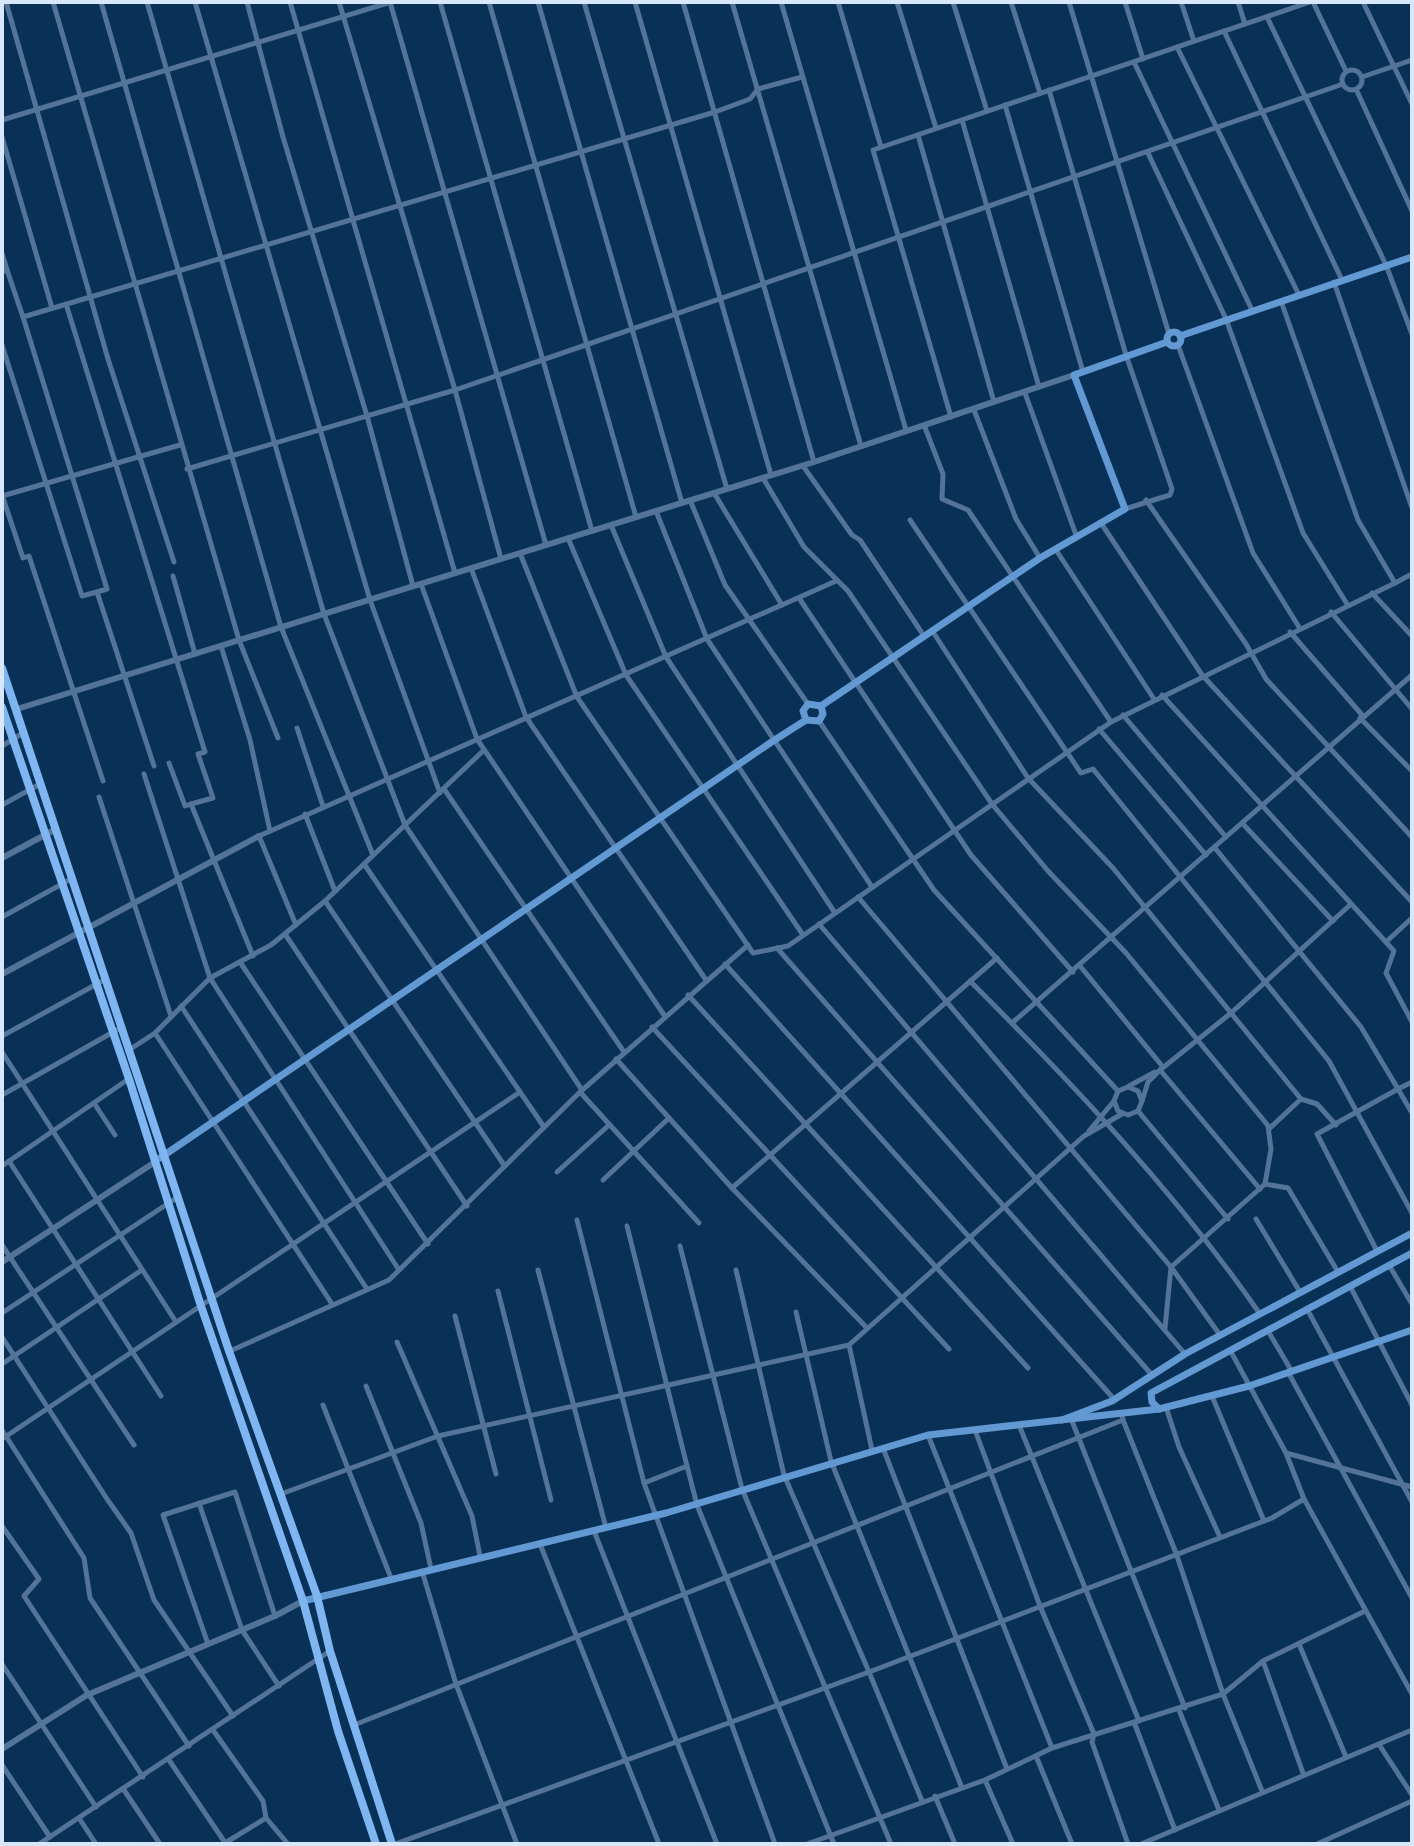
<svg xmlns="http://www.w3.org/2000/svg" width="1414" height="1846" font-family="Helvetica,sans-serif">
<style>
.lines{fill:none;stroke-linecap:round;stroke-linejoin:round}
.minor{stroke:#537498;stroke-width:5}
.tertiary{stroke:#537498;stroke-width:6}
.secondary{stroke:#6399d3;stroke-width:7}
.primary{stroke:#7fb6f1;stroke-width:8}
</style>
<rect width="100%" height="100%" fill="#093157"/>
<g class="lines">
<g class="minor">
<polyline points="6,2 108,359 174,562"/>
<polyline points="53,2 239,640 278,738"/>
<polyline points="101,2 281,627 373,855"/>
<polyline points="147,2 324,614 405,825 582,1090"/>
<polyline points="195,2 370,600 440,793"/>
<polyline points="247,2 283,137 367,416 413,586"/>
<polyline points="290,2 455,573"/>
<polyline points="339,2 455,390 501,559"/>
<polyline points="390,2 546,545"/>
<polyline points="440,2 592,531"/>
<polyline points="489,2 636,517"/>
<polyline points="538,2 682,503"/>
<polyline points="584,2 727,489"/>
<polyline points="635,2 771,475"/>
<polyline points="683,2 814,462"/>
<polyline points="732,2 861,446"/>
<polyline points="781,2 906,430"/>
<polyline points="838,2 881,147"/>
<polyline points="897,2 936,128"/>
<polyline points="953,2 987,111"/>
<polyline points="1011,2 1040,93"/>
<polyline points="1069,2 1169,334"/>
<polyline points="1125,2 1143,59"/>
<polyline points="1181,2 1194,41"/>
<polyline points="1238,2 1245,24"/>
<polyline points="1313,2 1346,71"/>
<polyline points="1363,2 1412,104"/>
<polyline points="1267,17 1386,265 1412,334"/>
<polyline points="1224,31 1341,278"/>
<polyline points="1177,47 1298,293"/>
<polyline points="1134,62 1252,310"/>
<circle cx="1352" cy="80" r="10"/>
<polyline points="1362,77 1412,60"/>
<polyline points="1356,89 1412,211"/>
<polyline points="1049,90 1126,355 1172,489 1170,495 1125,509"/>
<polyline points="1005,105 1083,372"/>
<polyline points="2,120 391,2"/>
<polyline points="962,120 1039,387"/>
<polyline points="918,135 994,402"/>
<polyline points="2,137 52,308"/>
<polyline points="1148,153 1226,319 1303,533 1347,604"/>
<polyline points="2,253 7,270"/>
<polyline points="2,272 7,270 23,317 715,112 750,99 758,89 802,77"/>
<polyline points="1334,282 1412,508"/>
<polyline points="1281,301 1358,520 1395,583 1412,574"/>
<polyline points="66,304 205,752 198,754 213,798 191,804 253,956"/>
<polyline points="23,317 107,589 97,592 154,766"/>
<polyline points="2,345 82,596 97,592"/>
<polyline points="1178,345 1253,553 1299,627"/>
<polyline points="1025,393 1076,535"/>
<polyline points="974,410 1016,519 1040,558"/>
<polyline points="951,417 873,150 1310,2"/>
<polyline points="924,425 943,474 942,499 968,510 1111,722"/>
<polyline points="803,466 852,535 860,540 924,636"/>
<polyline points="187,469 455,390 1343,84"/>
<polyline points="763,478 804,547 848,591 992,804 1048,871 1126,953 1270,1128 1301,1099 1317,1104 1336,1125"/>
<polyline points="714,493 782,605"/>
<polyline points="2,495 23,558 29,556 103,781"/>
<polyline points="2,496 180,445"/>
<polyline points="690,500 725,585 808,704"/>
<polyline points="1146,500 1246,644 1266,679 1412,837"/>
<polyline points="656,511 707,639 872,887"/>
<polyline points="910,520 1081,773 1093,769 1329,1061 1412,1213"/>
<polyline points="1101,523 1202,675 1412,902"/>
<polyline points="611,525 666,657 835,913"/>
<polyline points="568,538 626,675 803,935"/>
<polyline points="1056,550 1154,699"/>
<polyline points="520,553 577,697 753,953 788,946 1111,722 1395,583"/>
<polyline points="471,568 526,717 706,980"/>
<polyline points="173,576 195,654"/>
<polyline points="421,584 477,739 664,1015"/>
<polyline points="1372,593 1412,636"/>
<polyline points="799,598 971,855 1073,972"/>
<polyline points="1331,612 1412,709"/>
<polyline points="933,632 1028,778 1113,868 1301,1099"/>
<polyline points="1290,632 1363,716"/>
<polyline points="221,646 250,740 270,831"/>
<polyline points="1162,695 1394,951 1386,973 1412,1022"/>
<polyline points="1123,715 1226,837"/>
<polyline points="1360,718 1412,771"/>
<polyline points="819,721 934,890 1118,1091"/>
<polyline points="297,728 323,806"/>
<polyline points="1099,729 1206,855"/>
<polyline points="2,746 23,733"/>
<polyline points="169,763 185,806 191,804"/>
<polyline points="144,774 210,978 399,1270"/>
<polyline points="444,789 624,1052"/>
<polyline points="99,797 171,1016"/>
<polyline points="2,805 40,784"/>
<polyline points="305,814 335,891"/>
<polyline points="1243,824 1333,921"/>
<polyline points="1215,848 1361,1027 1398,1089 1412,1082"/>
<polyline points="364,864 544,1127"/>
<polyline points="858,897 1171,1267 1220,1335"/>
<polyline points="325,901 504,1165"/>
<polyline points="2,917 71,879"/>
<polyline points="819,924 1185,1354"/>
<polyline points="296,925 259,836 836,581"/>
<polyline points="285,934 467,1206"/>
<polyline points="1386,942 1412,918"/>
<polyline points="777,948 1152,1375"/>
<polyline points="240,962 428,1244"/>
<polyline points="725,964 1114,1399"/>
<polyline points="1080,966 1163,1067"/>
<path d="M970,981C1074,1085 1176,1193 1260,1314"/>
<polyline points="688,995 1028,1368"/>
<polyline points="181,1006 367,1289"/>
<polyline points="1012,1023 1412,675"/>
<polyline points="652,1027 949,1349"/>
<polyline points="155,1033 332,1304"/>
<polyline points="2,1036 106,979"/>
<polyline points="129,1050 155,1033 210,978 271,945 325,901 484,750"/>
<polyline points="2,1052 176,1322"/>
<polyline points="616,1059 732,1188 867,1328"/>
<polyline points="1160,1070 1260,1189"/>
<polyline points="1129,1086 1155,1072"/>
<polyline points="1118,1091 1128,1087 1138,1091 1142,1101 1138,1111"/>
<polyline points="1118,1091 1114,1101 1118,1111 1128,1115 1138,1111"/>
<polyline points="580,1092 699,1223"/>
<polyline points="2,1095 122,1027"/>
<polyline points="1142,1101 1148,1082 1160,1070 1231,1013 1350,905"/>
<polyline points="94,1103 115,1135"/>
<polyline points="1138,1111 1228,1219"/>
<polyline points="1089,1131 1114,1101"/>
<polyline points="9,1161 161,1396"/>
<polyline points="2,1166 130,1078"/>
<polyline points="557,1172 609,1125"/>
<polyline points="603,1180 669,1118"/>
<polyline points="1265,1184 1288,1188 1338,1272"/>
<polyline points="732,1188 997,958"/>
<polyline points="1256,1219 1300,1292"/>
<polyline points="577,1220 644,1483"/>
<polyline points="627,1226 687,1466"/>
<polyline points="2,1245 134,1445"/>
<polyline points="680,1246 742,1489 891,1844"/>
<polyline points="1377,1251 1317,1134 1398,1089 1412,1113"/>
<polyline points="1389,1265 1412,1304"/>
<polyline points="538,1270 606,1528"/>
<polyline points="1350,1286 1412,1405"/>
<polyline points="498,1291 551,1500"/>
<polyline points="1307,1309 1412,1502"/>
<polyline points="796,1312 831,1461 962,1788"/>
<polyline points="2,1313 178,1197"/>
<polyline points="455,1316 496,1474"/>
<polyline points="1165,1328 1171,1267 1265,1184 1271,1149 1268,1126"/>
<polyline points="1268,1331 1291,1370"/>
<polyline points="2,1337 107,1499 131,1533 154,1600 233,1716"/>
<polyline points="397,1342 472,1516 480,1556"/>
<polyline points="849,1345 872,1450"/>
<polyline points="230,1351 389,1280 580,1092 748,945"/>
<polyline points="2,1364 142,1270"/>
<polyline points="1288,1372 1412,1598"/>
<polyline points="366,1386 421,1523 431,1569"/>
<polyline points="1212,1396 1264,1521"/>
<polyline points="323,1405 391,1578"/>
<polyline points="1166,1407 1179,1447 1220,1537"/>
<polyline points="1123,1420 1176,1553 1223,1694 1262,1791"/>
<polyline points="1072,1421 1185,1708"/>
<polyline points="1019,1425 1139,1721"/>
<polyline points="2,1430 84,1558 90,1598 189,1746"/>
<polyline points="975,1430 1040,1606 1094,1734 1092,1742 1128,1844"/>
<polyline points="928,1435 1052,1748"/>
<polyline points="2,1439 520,1092"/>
<polyline points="883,1448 1007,1769"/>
<polyline points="1286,1453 1412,1487"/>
<polyline points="281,1494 438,1436 849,1345 1084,1136 1122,1114"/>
<polyline points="1304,1499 1412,1694"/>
<polyline points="199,1503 242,1630 279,1686"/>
<polyline points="2,1526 39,1579 24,1596 143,1777"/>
<polyline points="594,1531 717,1844"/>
<polyline points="540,1544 659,1844"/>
<polyline points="422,1571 456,1684 517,1844"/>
<polyline points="208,1644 163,1515 235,1492 275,1616"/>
<polyline points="1299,1644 1346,1757"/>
<polyline points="1263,1661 1303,1773"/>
<polyline points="2,1664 96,1807"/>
<polyline points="1179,1710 1219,1810"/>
<polyline points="1134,1722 1175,1830"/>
<polyline points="354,1725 1123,1420 1122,1416"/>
<polyline points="213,1730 263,1801 266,1818 288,1844"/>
<polyline points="1380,1746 1412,1795"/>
<polyline points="1036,1756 1072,1844"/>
<polyline points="169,1760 226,1844"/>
<polyline points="2,1765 50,1837"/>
<polyline points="985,1780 1013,1844"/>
<polyline points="124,1790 160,1844"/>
<polyline points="935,1796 955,1844"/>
<polyline points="922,1801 869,1672 1272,1518 1304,1499 1286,1453 1230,1350"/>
<polyline points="79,1818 96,1844"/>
<polyline points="225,1843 266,1818"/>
<polyline points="39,1844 330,1651"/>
<polyline points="395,1844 869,1672 784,1475 736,1270"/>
<polyline points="775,1844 644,1483 687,1466 697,1505 834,1844"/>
<polyline points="807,1844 985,1780 1052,1748 1223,1694 1263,1661 1365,1611"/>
<polyline points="1141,1844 1412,1730"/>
<polyline points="1317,1844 1412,1801"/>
</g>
<g class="tertiary">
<polyline points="17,709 814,462 1074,375"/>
<polyline points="2,858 54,830"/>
<polyline points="2,974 259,836"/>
<polyline points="2,1262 155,1162"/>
<polyline points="2,1749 87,1695 275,1616 303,1601"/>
</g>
<g class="secondary">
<circle cx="1174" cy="339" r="7"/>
<polyline points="1180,336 1412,257"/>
<polyline points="806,720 803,711 808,704 821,706 1040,558 1125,509 1074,375 1167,342"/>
<polyline points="160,1158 773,741 806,720 819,721 823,714 821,706"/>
<polyline points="1159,1409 1152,1402 1151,1393 1412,1253"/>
<polyline points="1062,1420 1112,1401 1185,1354 1412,1233"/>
<polyline points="303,1601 666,1513 928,1435 1159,1409 1249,1386 1412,1330"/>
</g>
<g class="primary">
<polyline points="2,668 229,1351 317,1596 330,1651 392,1844"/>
<polyline points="2,707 129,1079 201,1306 303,1601 338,1731 376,1844"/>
</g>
</g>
<rect width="1414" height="1846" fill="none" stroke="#d8e8fa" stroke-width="8"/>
</svg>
